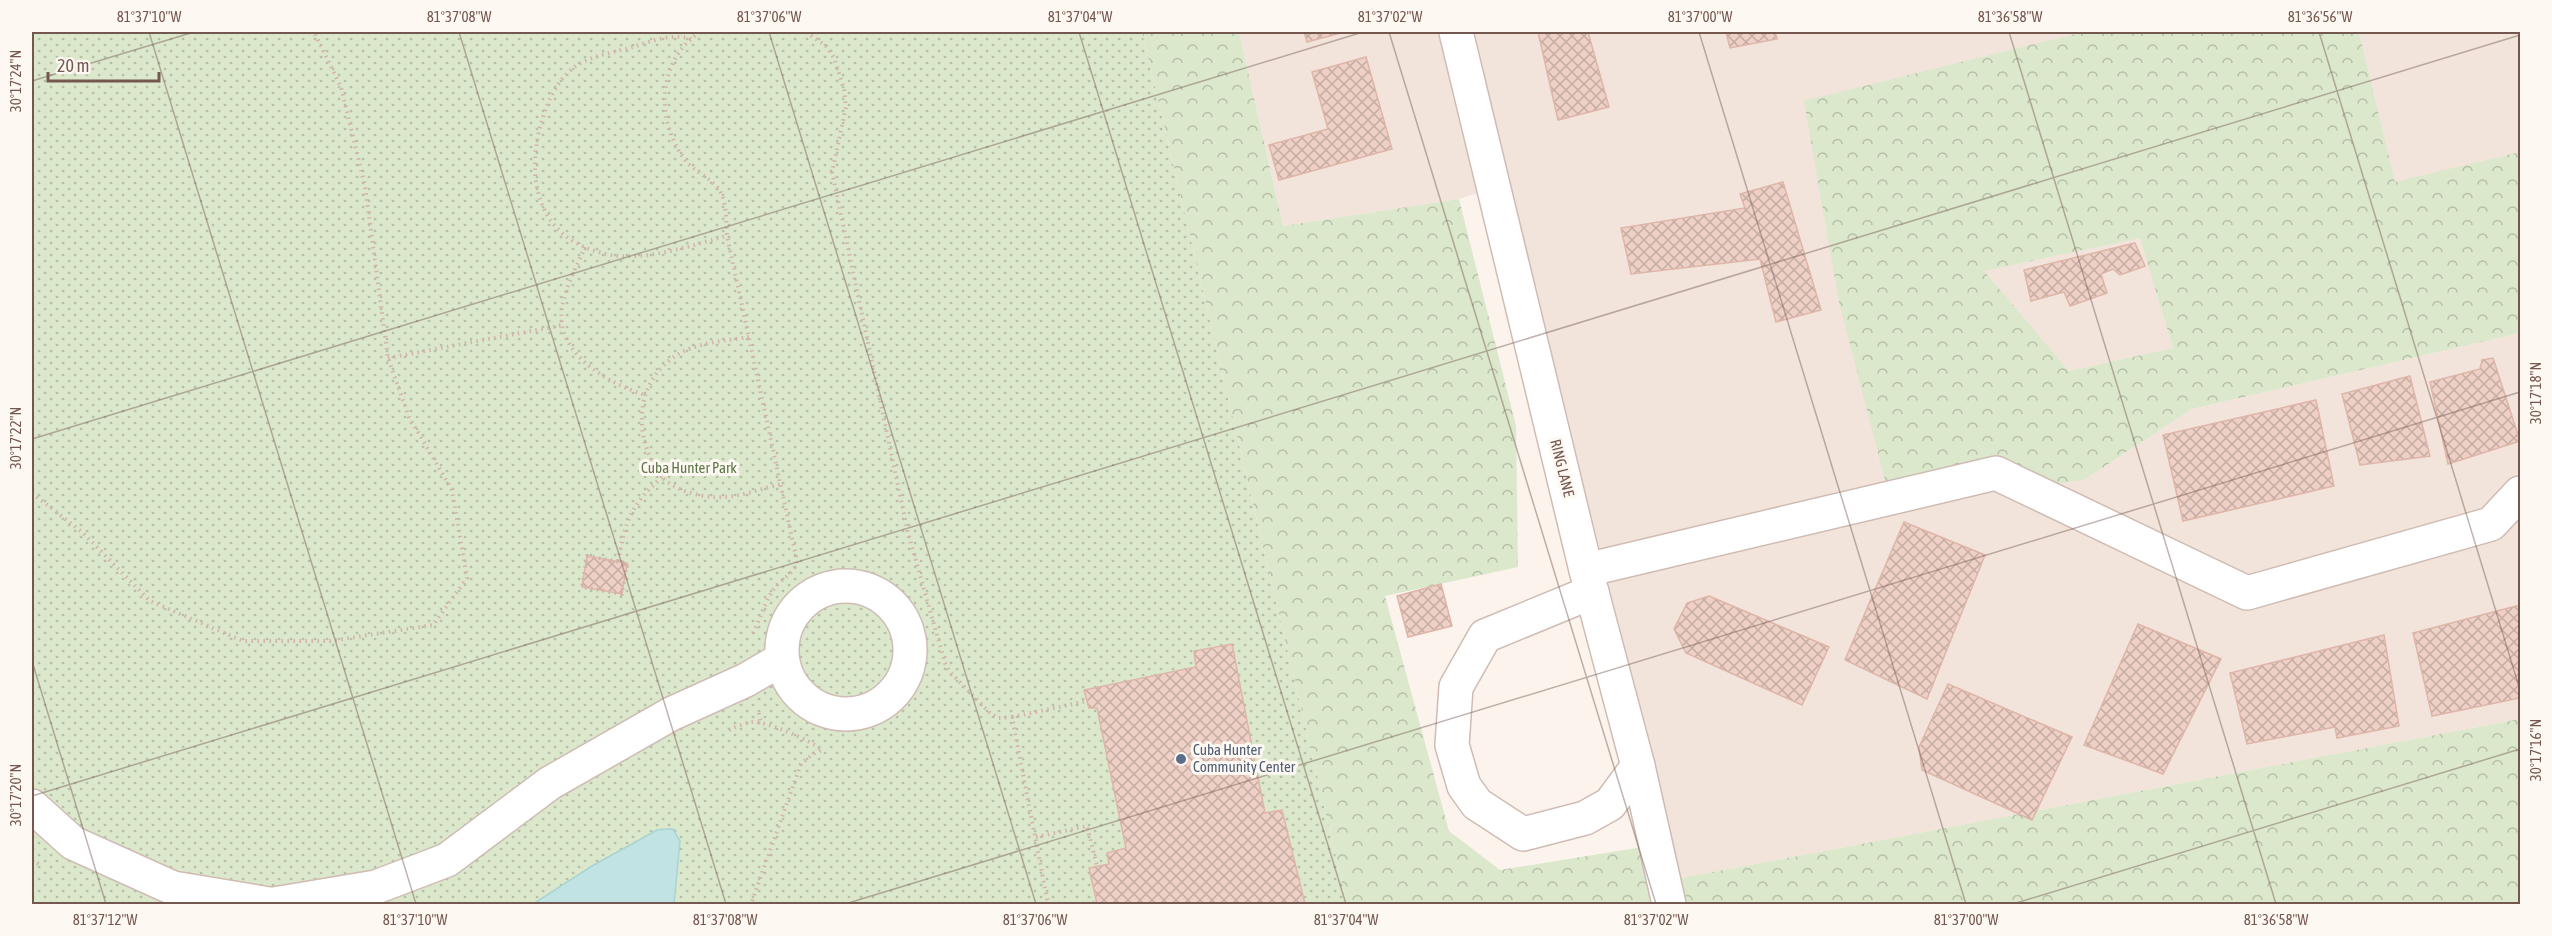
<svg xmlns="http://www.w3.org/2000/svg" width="2552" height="936" font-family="'Asap Condensed',sans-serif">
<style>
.residential{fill:#f2e4db}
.forest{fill:url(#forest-crowns);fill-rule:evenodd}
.park{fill:url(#park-dots)}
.water{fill:#c2e3e3;stroke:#a9d4d4;stroke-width:1.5}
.building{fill:url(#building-cross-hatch);stroke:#dfb5a8;stroke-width:1.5}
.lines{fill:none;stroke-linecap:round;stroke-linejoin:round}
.minor-casing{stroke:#cfbcb4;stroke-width:36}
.path{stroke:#d3b3a9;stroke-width:4;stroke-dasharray:1.5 4.5;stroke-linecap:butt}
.minor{stroke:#fff;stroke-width:33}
.ticks{fill:none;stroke:#745850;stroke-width:1.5;stroke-opacity:0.45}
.service-dot{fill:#5c6f8a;stroke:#fef8f2;stroke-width:2}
.labels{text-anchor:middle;stroke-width:6;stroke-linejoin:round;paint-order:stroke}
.park-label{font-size:15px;fill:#5e784a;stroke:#fef8f2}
.street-label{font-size:15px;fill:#745850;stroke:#fef8f2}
.service-label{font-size:15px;fill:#4e5e75;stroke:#fef8f2;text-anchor:start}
.neatline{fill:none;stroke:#745850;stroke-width:2}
.ticks-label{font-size:15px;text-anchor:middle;fill:#745850}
</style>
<defs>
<pattern id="forest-crowns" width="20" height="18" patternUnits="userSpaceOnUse" patternTransform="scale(1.5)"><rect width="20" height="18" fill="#dbe8cb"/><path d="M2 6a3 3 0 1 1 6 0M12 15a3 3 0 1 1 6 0" fill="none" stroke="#b6bfa7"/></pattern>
<pattern id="park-dots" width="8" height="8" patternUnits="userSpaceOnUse" patternTransform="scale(1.5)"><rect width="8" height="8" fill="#dbe8cb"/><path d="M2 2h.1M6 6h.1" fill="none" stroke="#b6bfa7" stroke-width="1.8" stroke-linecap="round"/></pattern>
<pattern id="building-cross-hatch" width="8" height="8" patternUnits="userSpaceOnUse" patternTransform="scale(1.5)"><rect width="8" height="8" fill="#eed0c6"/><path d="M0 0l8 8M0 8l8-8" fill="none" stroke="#c5aca3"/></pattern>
</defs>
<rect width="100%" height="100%" fill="#fbf3ec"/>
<g class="residential">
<polygon points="1239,32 1438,32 1478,193 1459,199 1283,226"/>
<polygon points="1473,32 2083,32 1804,102 2084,480 2192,409 2520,333 2520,719 1671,880 1638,706"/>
<polygon points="2359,32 2520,32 2520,152 2395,183"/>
<polygon points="2140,237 2173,348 2069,371 1983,271"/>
</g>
<g class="forest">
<polygon points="1142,32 1239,32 1283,226 1459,199 1516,426 1518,567 1385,596 1449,831 1500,870 1643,847 1659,904 1347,904"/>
<path d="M2083,32H2359L2395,182L2520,152V333L2192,409L2084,480L1891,503L1839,302L1804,101ZM2140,238L2173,348L2069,371L1984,271Z"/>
<polygon points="2520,719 2520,904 1676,904 1671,880"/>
</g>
<polygon class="park" points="32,32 1142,32 1347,904 32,904"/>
<polygon class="water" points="667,829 673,829 680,841 674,904 533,904 592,866 657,830"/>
<g class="building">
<polygon points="1304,32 1344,32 1307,42"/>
<polygon points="1538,32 1588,32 1609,107 1558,120"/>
<polygon points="1726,32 1775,32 1777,39 1730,48"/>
<polygon points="1366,57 1392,149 1279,180 1269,145 1328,129 1312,72"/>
<polygon points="1783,182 1821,310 1776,322 1760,259 1631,274 1621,228 1745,208 1740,194"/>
<polygon points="2135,243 2145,266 2120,275 2113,269 2101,274 2107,293 2070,306 2064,292 2031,301 2024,270"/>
<polygon points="2493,358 2520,441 2448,464 2430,382 2480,369 2482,360"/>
<polygon points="2410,376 2430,456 2360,465 2342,394"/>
<polygon points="2316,400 2334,486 2183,521 2163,435"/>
<polygon points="1904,522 1985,555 1927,699 1845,660"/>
<polygon points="587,556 627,563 622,594 582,587"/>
<polygon points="1441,584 1452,626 1408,637 1397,596"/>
<polygon points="1709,596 1829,647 1802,705 1686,653 1674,629 1687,603"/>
<polygon points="2520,605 2520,698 2432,716 2413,633"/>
<polygon points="2138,624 2221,659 2163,774 2084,745"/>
<polygon points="2384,635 2399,726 2337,738 2335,727 2247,744 2230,673"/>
<polygon points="1232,644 1265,813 1282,810 1305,904 1097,904 1089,868 1109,864 1107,853 1126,848 1097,708 1089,708 1084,690 1196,667 1194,651"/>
<polygon points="1948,684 2072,737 2032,820 1922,770 1919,747"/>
</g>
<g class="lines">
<defs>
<g id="minor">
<polyline points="1456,32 1586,570 1638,766 1669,904"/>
<polyline points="1586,570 1996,473 2247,593 2491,524 2520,493"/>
<circle cx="846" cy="650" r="64"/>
<polyline points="1592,592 1485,636 1456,687 1452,745 1464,786 1477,804 1523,834 1585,818 1610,804 1638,766"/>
<polyline points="32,806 73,843 173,888 269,904"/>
<polyline points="274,904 376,887 447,860 550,783 671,714 746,680 782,659"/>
</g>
</defs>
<use href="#minor" class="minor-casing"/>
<g class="path">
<path d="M700,32C657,61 655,120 685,160C694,172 712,178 720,191C727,204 726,222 727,236L797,561C795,573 783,578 776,586C765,600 761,618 753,633"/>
<polyline points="806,32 826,46 834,58 844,89 846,107 832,172 908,533 945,663 950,672 990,713 998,718 1012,717 1048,904"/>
<path d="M691,39C672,33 652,41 633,47C615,52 589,56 573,68C554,84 545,107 539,131C526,191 544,243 611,255C649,261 691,245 727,236"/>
<path d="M585,247C577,266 565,287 562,308C555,354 608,383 645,395"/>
<path d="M749,337C725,341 695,342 674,357C640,380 634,423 651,459C654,465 657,473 663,478C675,490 697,496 713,497C735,499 760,489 781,484"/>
<polyline points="388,358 563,325"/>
<polyline points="32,493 82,532 150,601 243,641 330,641 433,625 467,578 452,490 409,417 388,358 365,186 341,87 314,32"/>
<polygon points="587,556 627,563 622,594 582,587"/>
<path d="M618,561C626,520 630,506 662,477"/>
<polyline points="759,713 761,724"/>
<polyline points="1012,717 1087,701"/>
<path d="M729,730C736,727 744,723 752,722C766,721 812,741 822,750L813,754L801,764L751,904"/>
<polyline points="1036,837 1087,826 1097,866"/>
<polyline points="32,860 42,866"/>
<polyline points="1087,904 1096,902"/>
</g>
<use href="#minor" class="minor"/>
</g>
<path class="ticks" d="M149,32L416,904M459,32L726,904M769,32L1036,904M1079,32L1346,904M1389,32L1656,904M1699,32L1966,904M2009,32L2276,904M2319,32L2520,690M32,81L194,32M32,439L1363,32M32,661L106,904M32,796L2520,35M845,904L2520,392M2013,904L2520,749"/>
<circle class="service-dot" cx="1181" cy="759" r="6"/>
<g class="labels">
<g class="park-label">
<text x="689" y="473">Cuba Hunter Park</text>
</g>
<g class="street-label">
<text transform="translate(1562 468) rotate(76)" y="5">RING LANE</text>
</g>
<g class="service-label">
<text x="1193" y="755">Cuba Hunter<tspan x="1193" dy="17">Community Center</tspan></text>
</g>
</g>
<rect width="2552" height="936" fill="none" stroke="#fef8f2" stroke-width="66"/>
<path d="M48 72v9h111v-9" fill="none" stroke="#745850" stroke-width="3"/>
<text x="57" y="72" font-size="18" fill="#745850" stroke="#fef8f2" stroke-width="4.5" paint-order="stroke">20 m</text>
<rect x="33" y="33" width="2486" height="870" class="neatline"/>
<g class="ticks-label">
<text x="149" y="22">81°37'10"W</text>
<text x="459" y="22">81°37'08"W</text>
<text x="769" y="22">81°37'06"W</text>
<text x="1080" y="22">81°37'04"W</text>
<text x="1390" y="22">81°37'02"W</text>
<text x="1700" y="22">81°37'00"W</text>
<text x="2010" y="22">81°36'58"W</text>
<text x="2320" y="22">81°36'56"W</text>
<text transform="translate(16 81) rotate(-90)" y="5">30°17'24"N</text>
<text transform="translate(2536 393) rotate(-90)" y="5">30°17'18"N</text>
<text transform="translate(16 438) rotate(-90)" y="5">30°17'22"N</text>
<text transform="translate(2536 750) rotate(-90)" y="5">30°17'16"N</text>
<text transform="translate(16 795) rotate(-90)" y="5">30°17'20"N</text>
<text x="105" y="925">81°37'12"W</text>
<text x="415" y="925">81°37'10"W</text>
<text x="725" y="925">81°37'08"W</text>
<text x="1035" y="925">81°37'06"W</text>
<text x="1346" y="925">81°37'04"W</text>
<text x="1656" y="925">81°37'02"W</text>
<text x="1966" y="925">81°37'00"W</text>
<text x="2276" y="925">81°36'58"W</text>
</g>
</svg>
